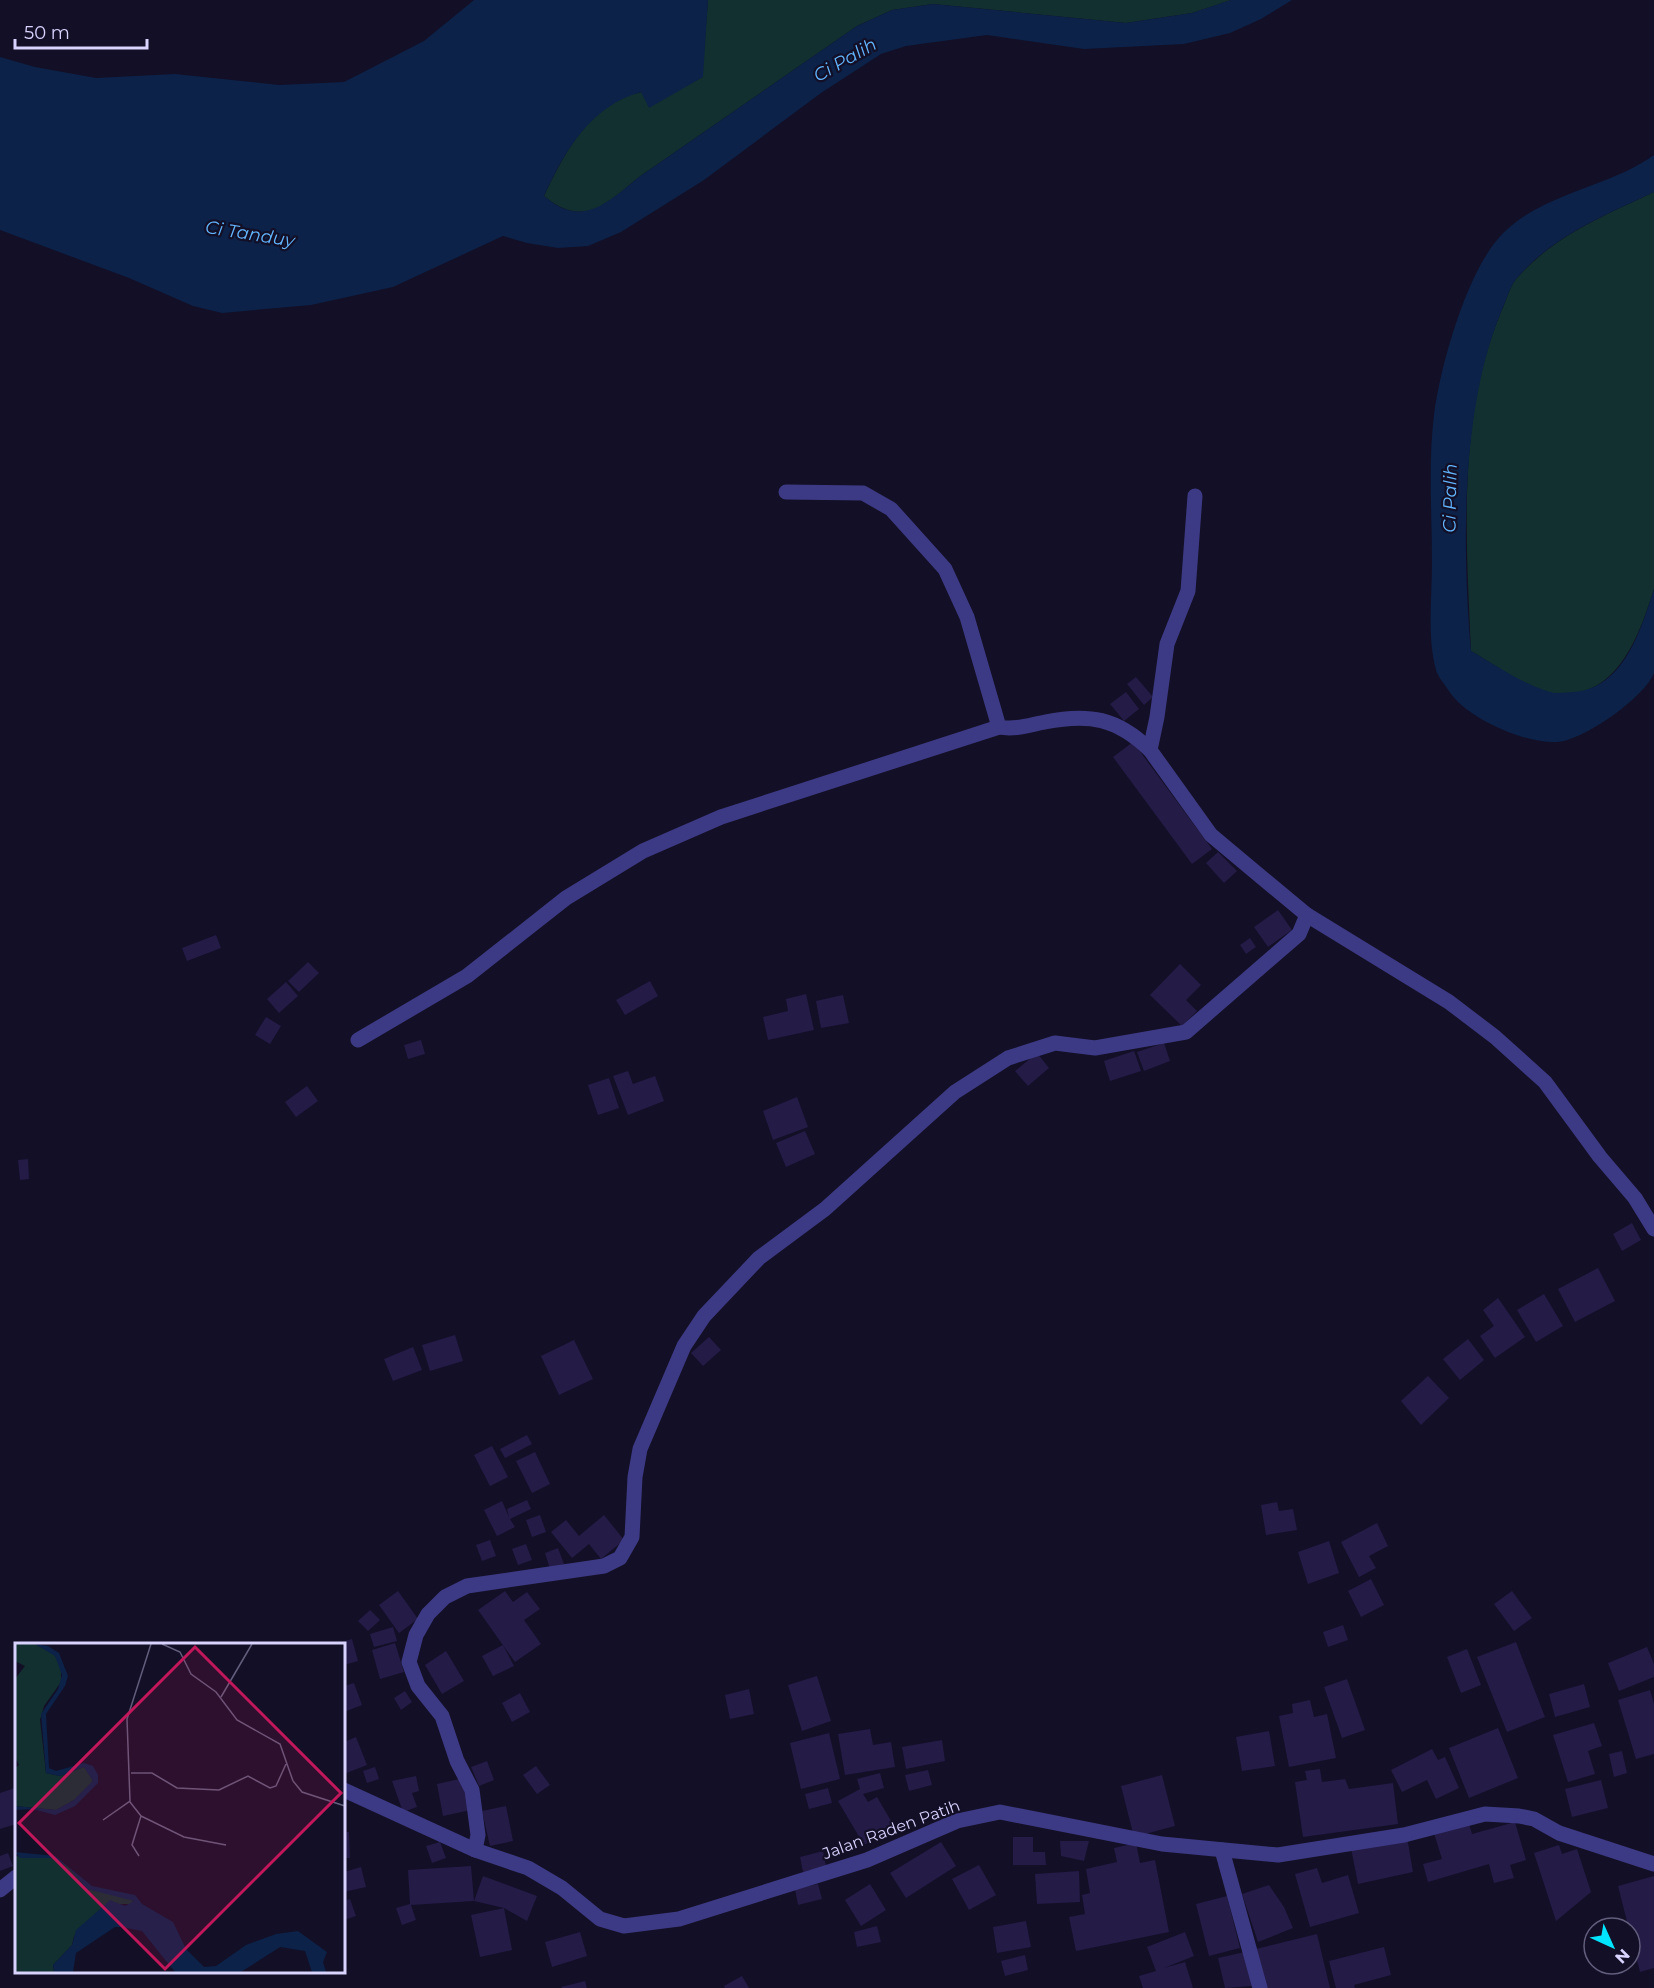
<svg xmlns="http://www.w3.org/2000/svg" width="1654" height="1988" font-family="Montserrat,sans-serif">
<style>
.green{fill:#12302f}
.water{fill:#0c2248}
.building{fill:#241b47}
.lines{fill:none;stroke-linecap:round;stroke-linejoin:round}
.minor{stroke:#3d3a85;stroke-width:15}
.labels{text-anchor:middle;stroke-width:4.5;stroke-linejoin:round;paint-order:stroke}
.street-label{font-size:16px;fill:#d9d4ff;stroke:#130f26}
.water-label{font-size:18px;font-style:italic;fill:#62b6ff;stroke:#130f26}
.inset-road{fill:none;stroke:#625e7d;stroke-width:1.5}
.view{fill:#c2185b;fill-opacity:0.15;stroke:#c2185b;stroke-width:3}
.inset-edge{fill:none;stroke:#d9d4ff;stroke-width:3}
</style>
<rect width="100%" height="100%" fill="#130f26"/>
<g class="green">
<path d="M708,0H1231L1192,13L1126,23L933,4L892,10L857,26L639,177C606,204 584,229 544,196C561,160 582,119 619,99C625,95 634,94 642,92L649,107L702,77Z"/>
<path d="M1654,192V589C1639,636 1616,703 1552,693C1524,688 1496,665 1471,651C1466,539 1457,417 1501,312C1506,302 1509,288 1516,279C1554,236 1603,216 1654,192Z"/>
</g>
<g class="water">
<path d="M474,0H708L703,77L649,108L641,92C591,106 565,150 544,196C582,229 607,203 639,177L857,26L892,10L933,4L1126,23L1192,13L1231,0H1292L1261,19L1230,33L1184,44L1084,49L987,35L906,46L881,54L821,93L704,180L621,232L588,246L558,248L527,243L503,236L393,287L311,305L222,313L193,306L129,278L0,230V57L35,67L96,78L175,74L279,85L344,82L424,41Z"/>
<path d="M1654,155V192C1603,216 1553,236 1516,279C1509,288 1506,302 1501,312C1461,409 1462,547 1471,651C1497,666 1521,683 1550,692C1557,694 1565,692 1573,692C1624,689 1641,629 1654,589C1654,605 1654,662 1654,673C1645,697 1583,741 1557,742C1525,744 1466,718 1449,691C1445,685 1438,677 1436,670C1427,637 1432,597 1432,563C1432,514 1428,464 1434,415C1440,367 1464,284 1493,245C1532,193 1604,191 1654,155Z"/>
</g>
<g class="building">
<polygon points="1136,677 1153,697 1144,705 1127,684"/>
<polygon points="1126,692 1139,709 1124,721 1110,704"/>
<polygon points="1133,742 1212,849 1192,864 1113,757"/>
<polygon points="1218,852 1237,871 1224,883 1206,863"/>
<polygon points="1278,910 1292,930 1268,947 1254,927"/>
<polygon points="216,935 221,948 187,961 182,948"/>
<polygon points="1250,938 1256,947 1246,954 1240,945"/>
<polygon points="308,962 319,973 299,992 288,981"/>
<polygon points="1180,964 1201,985 1186,1000 1197,1011 1182,1026 1150,995"/>
<polygon points="650,981 658,996 625,1015 616,1000"/>
<polygon points="286,982 298,996 279,1013 267,999"/>
<polygon points="806,994 814,1030 768,1040 763,1017 788,1011 786,999"/>
<polygon points="843,995 849,1023 821,1028 816,1001"/>
<polygon points="266,1017 281,1026 270,1044 255,1035"/>
<polygon points="421,1040 425,1054 408,1059 404,1045"/>
<polygon points="1164,1043 1170,1061 1144,1071 1137,1052"/>
<polygon points="1134,1051 1141,1071 1110,1081 1104,1061"/>
<polygon points="1037,1053 1049,1068 1028,1086 1015,1071"/>
<polygon points="628,1071 633,1084 655,1076 664,1101 628,1115 613,1076"/>
<polygon points="609,1078 619,1108 598,1115 588,1085"/>
<polygon points="307,1086 318,1101 296,1117 285,1102"/>
<polygon points="797,1097 808,1127 773,1140 763,1111"/>
<polygon points="805,1131 815,1154 786,1167 776,1143"/>
<polygon points="28,1159 29,1179 20,1180 18,1160"/>
<polygon points="1632,1223 1641,1240 1622,1251 1613,1234"/>
<polygon points="1598,1268 1615,1301 1575,1322 1558,1289"/>
<polygon points="1544,1294 1563,1326 1536,1342 1517,1310"/>
<polygon points="1498,1298 1525,1337 1495,1358 1480,1336 1494,1326 1483,1310"/>
<polygon points="455,1335 463,1361 430,1371 422,1345"/>
<polygon points="709,1337 721,1350 703,1366 691,1353"/>
<polygon points="1468,1339 1484,1360 1460,1380 1443,1359"/>
<polygon points="574,1340 593,1379 559,1395 541,1356"/>
<polygon points="413,1347 422,1370 393,1381 384,1359"/>
<polygon points="1428,1376 1449,1398 1421,1425 1401,1401"/>
<polygon points="527,1435 532,1444 505,1458 500,1449"/>
<polygon points="492,1446 508,1477 490,1486 474,1455"/>
<polygon points="535,1452 550,1484 532,1493 516,1461"/>
<polygon points="527,1500 531,1509 510,1519 515,1527 497,1536 484,1510 502,1501 509,1517 507,1509"/>
<polygon points="1277,1502 1279,1511 1293,1509 1297,1530 1266,1535 1261,1505"/>
<polygon points="540,1515 546,1532 532,1537 526,1520"/>
<polygon points="604,1515 624,1540 601,1559 589,1544 572,1558 551,1532 566,1520 579,1536"/>
<polygon points="1377,1523 1388,1546 1369,1556 1376,1568 1359,1577 1341,1542"/>
<polygon points="490,1540 496,1556 482,1561 476,1545"/>
<polygon points="1329,1541 1339,1573 1308,1584 1298,1552"/>
<polygon points="526,1544 532,1560 518,1565 512,1549"/>
<polygon points="558,1548 564,1564 550,1569 545,1553"/>
<polygon points="1371,1579 1384,1605 1361,1617 1348,1591"/>
<polygon points="398,1591 418,1619 399,1633 379,1605"/>
<polygon points="505,1591 513,1602 527,1592 540,1609 524,1620 541,1644 515,1662 478,1610"/>
<polygon points="1512,1591 1532,1618 1514,1631 1494,1604"/>
<polygon points="370,1610 380,1620 368,1631 358,1621"/>
<polygon points="1343,1625 1348,1640 1328,1647 1323,1632"/>
<polygon points="393,1627 397,1641 374,1647 370,1634"/>
<polygon points="352,1639 358,1661 344,1665 344,1644 335,1644"/>
<polygon points="1516,1642 1545,1717 1507,1732 1477,1657"/>
<polygon points="395,1643 404,1672 380,1679 372,1650"/>
<polygon points="503,1645 514,1666 493,1676 482,1656"/>
<polygon points="1647,1647 1654,1664 1654,1677 1619,1691 1608,1663"/>
<polygon points="1467,1649 1481,1685 1461,1693 1447,1657"/>
<polygon points="446,1651 464,1681 442,1694 425,1665"/>
<polygon points="817,1676 831,1721 802,1731 788,1685"/>
<polygon points="1347,1679 1365,1730 1342,1738 1324,1687"/>
<polygon points="354,1683 362,1705 344,1712 344,1686"/>
<polygon points="1584,1684 1590,1707 1555,1717 1549,1694"/>
<polygon points="749,1689 754,1714 730,1719 725,1695"/>
<polygon points="1650,1690 1654,1704 1654,1754 1636,1759 1618,1700"/>
<polygon points="405,1691 412,1702 401,1710 394,1698"/>
<polygon points="520,1693 530,1712 512,1722 502,1703"/>
<polygon points="1310,1700 1314,1717 1327,1714 1336,1758 1289,1767 1279,1716 1293,1713 1292,1704"/>
<polygon points="1594,1723 1602,1746 1588,1751 1595,1774 1568,1782 1553,1735"/>
<polygon points="1498,1728 1518,1778 1469,1798 1449,1748"/>
<polygon points="870,1729 873,1745 891,1742 895,1767 845,1775 838,1734"/>
<polygon points="1269,1731 1275,1766 1242,1771 1236,1737"/>
<polygon points="829,1733 840,1779 801,1789 790,1743"/>
<polygon points="356,1737 367,1765 344,1774 344,1742"/>
<polygon points="942,1740 945,1761 906,1769 902,1747"/>
<polygon points="1432,1749 1438,1760 1445,1757 1459,1788 1436,1799 1427,1780 1402,1792 1391,1770"/>
<polygon points="1622,1751 1627,1773 1614,1777 1609,1754"/>
<polygon points="487,1761 494,1780 479,1786 471,1767"/>
<polygon points="536,1766 550,1785 537,1794 523,1775"/>
<polygon points="375,1767 379,1779 367,1783 363,1771"/>
<polygon points="1320,1769 1322,1782 1345,1779 1349,1789 1393,1783 1398,1824 1303,1837 1295,1782 1307,1780 1305,1771"/>
<polygon points="928,1770 932,1785 909,1791 905,1775"/>
<polygon points="880,1773 884,1788 863,1794 868,1802 877,1797 894,1826 864,1845 838,1801 860,1789 857,1779"/>
<polygon points="1162,1775 1175,1826 1134,1837 1121,1786"/>
<polygon points="416,1776 419,1791 412,1793 417,1807 403,1812 392,1781"/>
<polygon points="464,1778 471,1810 443,1816 437,1784"/>
<polygon points="1601,1780 1608,1808 1572,1817 1565,1789"/>
<polygon points="15,1788 16,1824 0,1829 0,1793"/>
<polygon points="828,1788 832,1803 809,1809 805,1794"/>
<polygon points="506,1806 513,1841 490,1846 482,1811"/>
<polygon points="1468,1820 1472,1834 1515,1822 1526,1860 1510,1865 1514,1878 1494,1883 1489,1864 1428,1882 1423,1864 1442,1859 1433,1830"/>
<polygon points="344,1832 349,1832 350,1858 344,1858"/>
<polygon points="1013,1837 1033,1837 1033,1852 1045,1852 1046,1865 1013,1865"/>
<polygon points="1407,1837 1413,1872 1358,1884 1351,1848"/>
<polygon points="1060,1841 1089,1841 1084,1861 1061,1856"/>
<polygon points="440,1842 446,1858 432,1863 426,1846"/>
<polygon points="941,1842 956,1866 906,1898 890,1873"/>
<polygon points="1136,1843 1140,1863 1155,1860 1169,1932 1076,1951 1069,1917 1085,1914 1082,1895 1090,1893 1086,1869 1117,1862 1114,1848"/>
<polygon points="1559,1845 1562,1854 1577,1849 1591,1892 1556,1921 1534,1853"/>
<polygon points="823,1851 826,1866 803,1872 800,1857"/>
<polygon points="8,1853 13,1866 0,1871 0,1856"/>
<polygon points="979,1865 996,1895 969,1910 952,1879"/>
<polygon points="471,1866 474,1901 483,1876 537,1896 527,1921 504,1908 474,1901 411,1905 416,1920 402,1925 396,1908 410,1904 408,1870"/>
<polygon points="361,1867 366,1887 344,1892 344,1872"/>
<polygon points="1317,1868 1322,1883 1348,1875 1359,1913 1310,1927 1295,1874"/>
<polygon points="1079,1871 1080,1902 1037,1904 1035,1874"/>
<polygon points="1654,1876 1654,1968 1640,1972 1618,1886"/>
<polygon points="818,1884 822,1899 798,1905 795,1889"/>
<polygon points="870,1884 886,1910 861,1926 845,1900"/>
<polygon points="1269,1885 1284,1907 1293,1928 1258,1942 1242,1894"/>
<polygon points="1227,1896 1240,1948 1209,1956 1196,1904"/>
<polygon points="350,1899 356,1916 344,1920 344,1901"/>
<polygon points="504,1908 512,1950 480,1957 471,1915"/>
<polygon points="1026,1921 1031,1947 997,1953 993,1927"/>
<polygon points="877,1926 881,1942 857,1947 854,1932"/>
<polygon points="580,1932 587,1956 552,1967 545,1942"/>
<polygon points="1185,1932 1194,1956 1164,1968 1185,1962 1193,1988 1143,1988 1139,1976 1156,1971 1147,1947"/>
<polygon points="1317,1934 1330,1988 1266,1988 1256,1949"/>
<polygon points="1384,1947 1391,1975 1354,1985 1355,1988 1336,1988 1329,1961"/>
<polygon points="1245,1952 1252,1986 1225,1988 1218,1958"/>
<polygon points="1025,1955 1028,1970 1005,1976 1001,1961"/>
<polygon points="742,1976 749,1988 725,1988 724,1986"/>
<polygon points="585,1981 587,1988 562,1988 561,1987"/>
</g>
<g class="lines">
<g class="minor">
<path d="M786,492L863,493L891,509L945,569L967,617L999,727C1015,730 1029,725 1045,722C1089,713 1117,718 1150,750"/>
<polyline points="1195,496 1188,591 1167,644 1157,717 1150,750 1211,835 1260,876 1307,915 1449,1002 1495,1037 1545,1082 1600,1157 1635,1198 1654,1229"/>
<polyline points="358,1040 467,976 566,898 643,851 721,817 999,727"/>
<polyline points="344,1790 475,1850 528,1868 562,1888 600,1919 624,1926 679,1919 867,1860 957,1821 1000,1812 1162,1844 1278,1855 1404,1835 1485,1814 1519,1816 1534,1819 1559,1833 1654,1864"/>
<polyline points="475,1850 478,1835 472,1790 457,1761 442,1716 418,1686 409,1662 416,1635 428,1614 445,1597 467,1586 604,1566 620,1558 632,1537 635,1477 640,1449 684,1346 704,1316 759,1258 825,1209 955,1092 1008,1058 1055,1043 1095,1048 1186,1032 1299,934 1307,915"/>
<polyline points="1222,1850 1260,1988"/>
<polyline points="0,1890 16,1877"/>
</g>
</g>
<g class="labels">
<g class="street-label">
<text transform="translate(891 1829) rotate(-20)" y="6">Jalan Raden Patih</text>
</g>
<g class="water-label">
<text transform="translate(845 60) rotate(-30)" y="6">Ci Palih</text>
<text transform="translate(250 234) rotate(9)" y="6">Ci Tanduy</text>
<text transform="translate(1450 498) rotate(-89)" y="6">Ci Palih</text>
</g>
</g>
<g transform="translate(15 1643)">
<rect width="330" height="330" fill="#130f26"/>
<path d="M0,1H20L38,10L46,23V39L29,63L25,77L31,130L45,133L69,124L78,138L59,157L41,167L0,163V125L4,122L0,114V36L10,23L0,18ZM0,213L38,215L53,224L72,246L116,255L119,261H102L59,293L57,302L38,322L39,329H0Z" fill="#12302f"/>
<path d="M20,1L33,3L44,10L53,33L50,43L31,71L34,125L41,128L69,120L78,123L83,132V140L60,163L40,172L18,166L0,167V163L41,167L59,157L78,138L69,124L45,133L31,130L26,71L43,46L47,32L40,13ZM0,209L40,213L77,243L120,252L127,261L158,279L171,306L189,324L201,323L231,302L261,291L283,288L312,309L308,319L311,329H297L290,308L265,304L226,329H160L127,288L107,284H100L61,310L58,329H39L38,322L57,302L61,287L76,274L95,257L110,263L119,258L72,246L53,224L38,215H5Z" fill="#0c2248"/>
<path class="inset-road" d="M147,1L165,9L176,31L201,49L222,77L265,101L278,138L287,149L330,163M206,54L237,1M116,130H137L162,145L204,147L233,133L255,145L261,143L271,121M115,159L126,173L117,202L124,213M126,173L169,194L211,202M88,177L115,158L112,76L136,1"/>
<path class="view" d="M180,4L326,150L150,326L4,180Z"/>
<rect width="330" height="330" class="inset-edge"/>
</g>
<g transform="translate(1612 1946) rotate(135)"><circle r="28" fill="#130f26" stroke="#625e7d" stroke-width="1.5"/>
<path d="M0-4.5L10 22L0 15L-10 22Z" fill="#00e5ff"/>
<text y="-9" font-size="16" font-weight="bold" text-anchor="middle" fill="#d9d4ff">N</text>
</g>
<path d="M15 39v9h132v-9" fill="none" stroke="#d9d4ff" stroke-width="3"/>
<text x="24" y="39" font-size="18" fill="#d9d4ff" stroke="#130f26" stroke-width="4.5" paint-order="stroke">50 m</text>
</svg>
